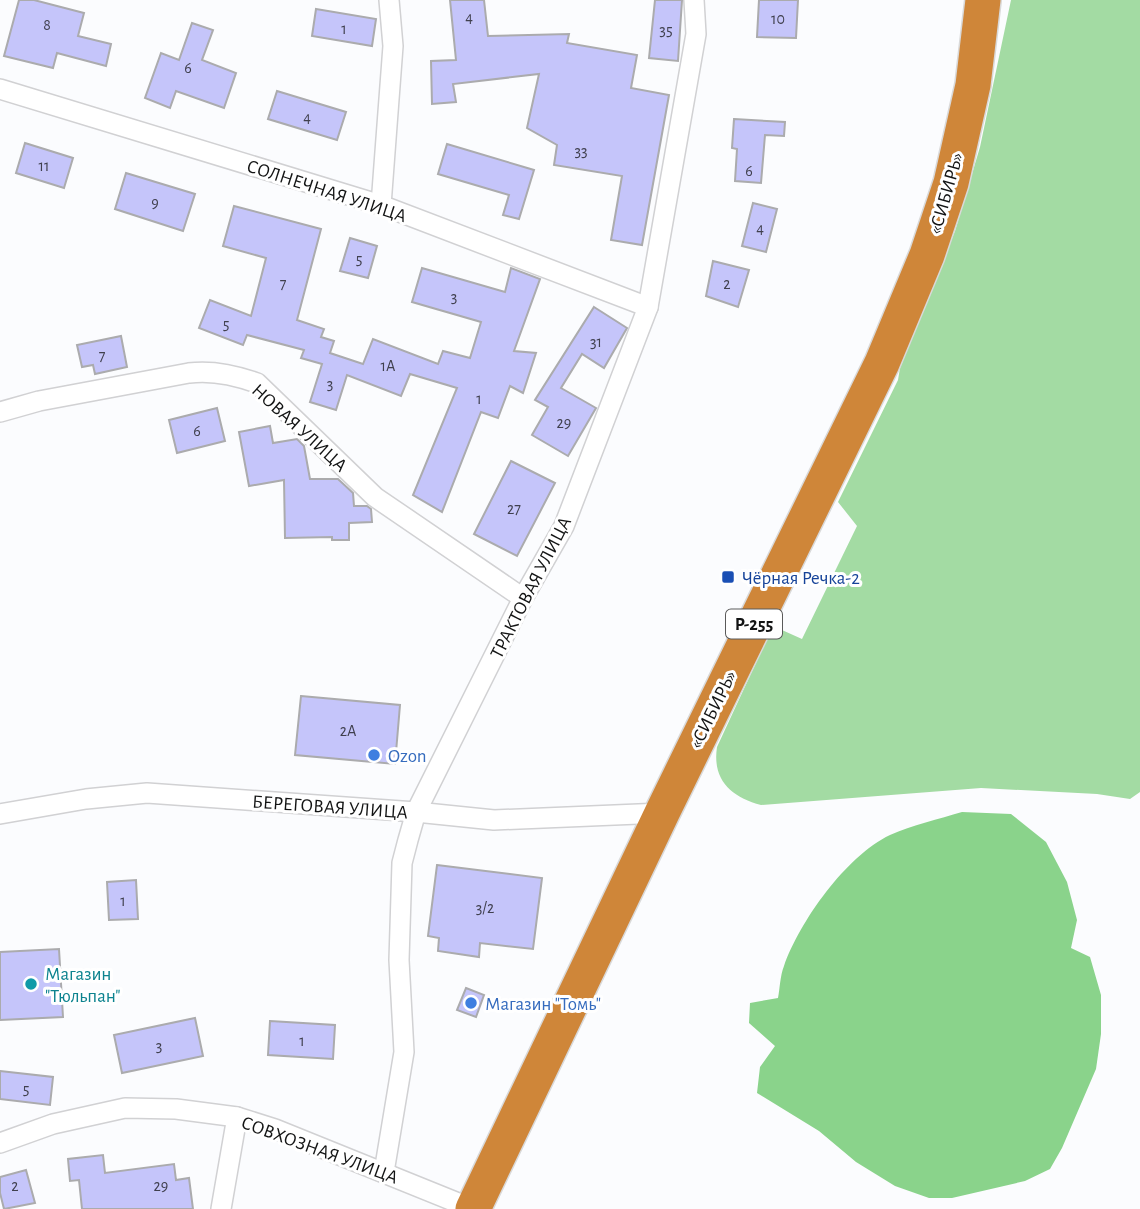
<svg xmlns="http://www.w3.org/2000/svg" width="1140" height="1209" font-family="'Alegreya Sans',sans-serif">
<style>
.green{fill:#a3dba3}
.forest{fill:#8ad38b}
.building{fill:#c5c5fa;stroke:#ababad;stroke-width:2}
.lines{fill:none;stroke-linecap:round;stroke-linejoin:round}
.street-casing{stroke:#d1d1d3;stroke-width:22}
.highway-casing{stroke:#d9d9d9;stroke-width:38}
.street{stroke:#fff;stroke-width:19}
.highway{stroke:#cf8639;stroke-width:35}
.transit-dot{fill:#1a4fb4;stroke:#fff;stroke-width:2.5}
.shop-dot{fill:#3f7fe0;stroke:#fff;stroke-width:2.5}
.culture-dot{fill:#0f9aa8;stroke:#fff;stroke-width:2.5}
.labels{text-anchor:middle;stroke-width:6;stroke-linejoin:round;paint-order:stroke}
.number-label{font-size:16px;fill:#40404e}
.shield{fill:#fff;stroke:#5a5a5a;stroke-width:2}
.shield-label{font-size:18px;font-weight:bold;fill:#131414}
.street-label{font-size:19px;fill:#131414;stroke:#fff}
.transit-label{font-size:19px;fill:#164399;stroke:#fff;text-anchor:start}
.shop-label{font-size:19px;fill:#366cbe;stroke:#fff;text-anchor:start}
.culture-label{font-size:19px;fill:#0d838f;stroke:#fff;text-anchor:start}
</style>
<rect width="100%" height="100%" fill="#fbfcfe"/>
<path class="green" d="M1011,0H1140V792L1130,799L1097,794L981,788L761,805C731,797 712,780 717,747L773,626L802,639L857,526L838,502L898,380L900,368L955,231L980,147Z"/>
<path class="forest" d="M962,812L1011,814L1046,842L1067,882L1077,920L1071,948L1090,957L1101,995V1034L1096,1069L1062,1148L1050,1169L1025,1181L952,1198H929L895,1186L856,1162L819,1131L757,1093L760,1067L775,1046L749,1023L750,1003L778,998C780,988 780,976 784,966C800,921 846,856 890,835C912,825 939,819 962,812Z"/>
<g class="building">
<polygon points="19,0 34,0 84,13 78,36 111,44 106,66 57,53 53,68 4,56"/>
<polygon points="450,0 484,0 488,36 569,34 567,43 637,55 631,88 669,95 642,245 611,240 622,176 554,165 557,145 527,128 539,74 453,84 456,102 432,104 431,61 456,60"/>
<polygon points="655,0 682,0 678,61 649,58"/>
<polygon points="759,0 798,0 796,38 757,37"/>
<polygon points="316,9 376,19 372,46 312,36"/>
<polygon points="192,23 213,30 202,60 236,73 224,108 176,91 170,108 145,98 161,53 179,60"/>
<polygon points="277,91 346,112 337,140 268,119"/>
<polygon points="734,119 785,122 784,136 765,135 761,183 735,181 737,149 732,148"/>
<polygon points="25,143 73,158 64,188 16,173"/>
<polygon points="447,144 534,170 519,219 503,215 509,195 438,174"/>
<polygon points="126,173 195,194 183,231 115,209"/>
<polygon points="753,203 777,209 766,252 742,246"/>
<polygon points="234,206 321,229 297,320 324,329 321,337 334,341 330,353 363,364 373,339 438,364 443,351 470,358 481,322 412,302 422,268 505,292 511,268 540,279 514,351 536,353 523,393 510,386 498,418 481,412 442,512 413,495 457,388 410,374 401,396 347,375 336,410 310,402 322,364 301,358 304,350 247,335 243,345 199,328 210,300 251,316 266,258 223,246"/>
<polygon points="350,238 377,246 368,278 340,271"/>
<polygon points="713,261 749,270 738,307 706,296"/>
<polygon points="594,307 627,328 604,368 582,354 561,388 596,408 568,456 532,435 548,407 535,400"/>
<polygon points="121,336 127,367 95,374 93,365 82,367 77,345"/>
<polygon points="217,408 225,441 177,453 169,420"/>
<polygon points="270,426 273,443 297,439 304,446 310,479 338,479 353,493 354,506 367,506 371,509 372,522 349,523 349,540 332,540 332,537 285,538 284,480 249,486 239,432"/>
<polygon points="511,461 555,483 517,556 474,534"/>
<polygon points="301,696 400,705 395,764 295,755"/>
<polygon points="437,865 542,878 533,949 480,943 479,957 438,951 439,938 428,936"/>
<polygon points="136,880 138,919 109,920 107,882"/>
<polygon points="59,949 63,1017 0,1020 0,952"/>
<polygon points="466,988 484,995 476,1017 457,1010"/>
<polygon points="195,1018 203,1056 122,1073 114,1035"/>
<polygon points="270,1021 335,1025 333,1059 268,1055"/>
<polygon points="0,1071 53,1077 50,1105 0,1099"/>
<polygon points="103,1155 105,1173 174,1164 176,1180 189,1178 193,1209 82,1209 79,1180 70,1181 68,1159"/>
<polygon points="26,1170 35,1203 4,1209 0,1193 0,1177"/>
</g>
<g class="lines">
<defs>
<g id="street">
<polyline points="0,89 381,205 648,307"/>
<polyline points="381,205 393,46 389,0"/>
<path d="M0,412L39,401L189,373C212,370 235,375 257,383L375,497L523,598"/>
<polyline points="0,814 86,799 147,793 416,812 494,820 662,813"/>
<polyline points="0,1143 53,1124 125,1108 176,1109 237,1117 275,1129 473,1209"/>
<polyline points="384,1172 404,1052 399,960 402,863 408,840 416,812 523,598 564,526 648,307 696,34 694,0"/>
<polyline points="221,1209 237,1117"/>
</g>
<polyline id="highway" points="473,1209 662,813 882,363 927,255 951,183 973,85 983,0"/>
</defs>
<use href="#street" class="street-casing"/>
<use href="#highway" class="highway-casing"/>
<use href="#street" class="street"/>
<use href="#highway" class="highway"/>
</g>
<rect class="transit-dot" x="721" y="570" width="14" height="14" rx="3.5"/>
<g class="shop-dot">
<circle cx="374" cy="755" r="7"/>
<circle cx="471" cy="1003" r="7"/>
</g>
<circle class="culture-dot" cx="31" cy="984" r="7"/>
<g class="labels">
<g class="number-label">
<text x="469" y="22">4</text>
<text x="778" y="24">10</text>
<text x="47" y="30">8</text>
<text x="344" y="34">1</text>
<text x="666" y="35">35</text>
<text x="188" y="73">6</text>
<text x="307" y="122">4</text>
<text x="581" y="156">33</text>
<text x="44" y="171">11</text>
<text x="749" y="176">6</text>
<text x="155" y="208">9</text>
<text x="760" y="233">4</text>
<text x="359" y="264">5</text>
<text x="283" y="289">7</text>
<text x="727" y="289">2</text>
<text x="454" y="302">3</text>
<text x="226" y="329">5</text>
<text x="596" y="347">31</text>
<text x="102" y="361">7</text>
<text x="388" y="371">1А</text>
<text x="330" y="389">3</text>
<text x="479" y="404">1</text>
<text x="564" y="428">29</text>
<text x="197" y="436">6</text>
<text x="514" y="514">27</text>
<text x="348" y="736">2А</text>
<text x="123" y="906">1</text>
<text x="485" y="913">3/2</text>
<text x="302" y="1046">1</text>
<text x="159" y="1051">3</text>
<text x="26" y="1094">5</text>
<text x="15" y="1191">2</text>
<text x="161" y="1191">29</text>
</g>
<rect class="shield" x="726" y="609.5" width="56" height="29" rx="5"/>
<g class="shield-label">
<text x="754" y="630">Р-255</text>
</g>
<g class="street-label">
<text transform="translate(327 190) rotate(18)" y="7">СОЛНЕЧНАЯ УЛИЦА</text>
<text transform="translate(945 193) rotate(-74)" y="7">«СИБИРЬ»</text>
<text transform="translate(300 427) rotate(42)" y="7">НОВАЯ УЛИЦА</text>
<text transform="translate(530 587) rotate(-63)" y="7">ТРАКТОВАЯ УЛИЦА</text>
<text transform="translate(712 709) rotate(-64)" y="7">«СИБИРЬ»</text>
<text transform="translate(330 806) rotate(4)" y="7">БЕРЕГОВАЯ УЛИЦА</text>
<text transform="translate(320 1149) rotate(20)" y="7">СОВХОЗНАЯ УЛИЦА</text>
</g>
<g class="transit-label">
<text x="742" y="584">Чёрная Речка-2</text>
</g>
<g class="shop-label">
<text x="388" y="762">Ozon</text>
<text x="485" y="1010">Магазин "Томь"</text>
</g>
<g class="culture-label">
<text x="45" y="980">Магазин<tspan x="45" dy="22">"Тюльпан"</tspan></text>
</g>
</g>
</svg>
